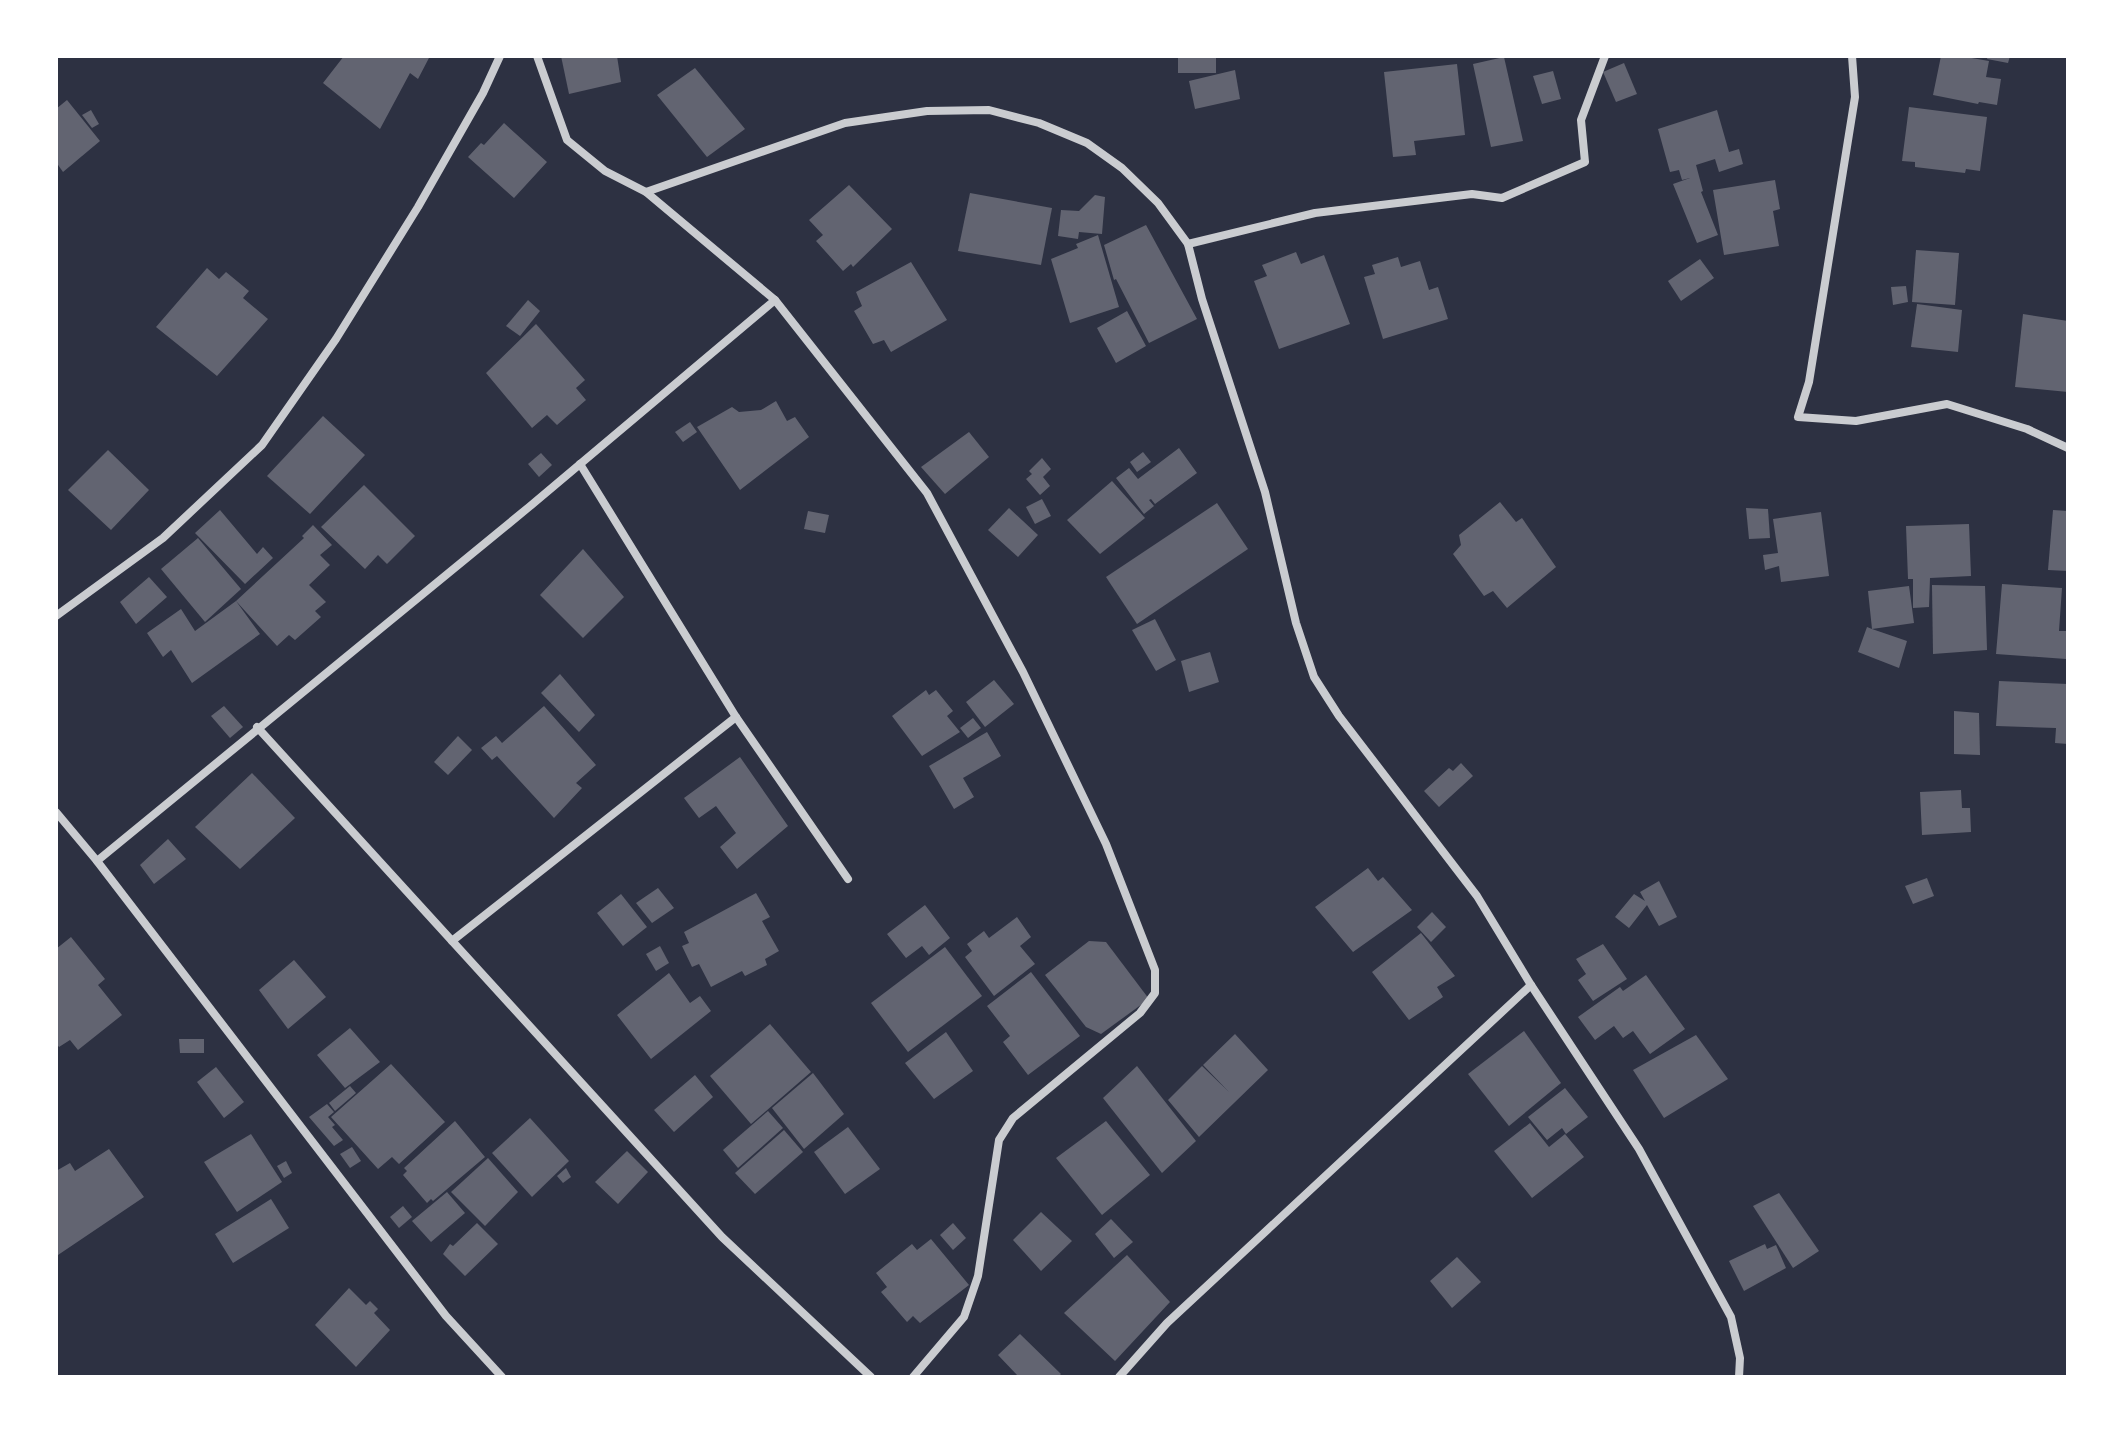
<svg xmlns="http://www.w3.org/2000/svg" width="2124" height="1433" font-family="'Roboto Serif',serif">
<style>
.building{fill:#626471}
.lines{fill:none;stroke-linecap:round;stroke-linejoin:round}
.minor{stroke:#caccd0;stroke-width:8}
</style>
<rect width="100%" height="100%" fill="#2d3142"/>
<g class="building">
<polygon points="344,56 430,56 418,79 410,73 380,129 323,83"/>
<polygon points="561,56 617,56 621,82 569,94"/>
<rect x="1178" y="56" width="38" height="17"/>
<polygon points="1941,56 1960,56 1989,61 1986,77 2001,79 1997,105 1979,102 1978,104 1933,95"/>
<polygon points="1988,56 2010,56 2008,63 1987,59"/>
<polygon points="1504,57 1523,141 1491,147 1473,64"/>
<polygon points="1624,63 1637,94 1616,102 1603,72"/>
<polygon points="1457,64 1465,135 1414,141 1416,155 1393,157 1384,72"/>
<polygon points="695,68 745,129 707,157 657,95"/>
<polygon points="1235,70 1240,99 1195,109 1189,81"/>
<polygon points="1553,71 1561,99 1542,104 1533,76"/>
<polygon points="67,100 100,141 63,172 56,162 56,109"/>
<polygon points="1909,107 1987,117 1980,171 1966,169 1965,173 1915,167 1915,162 1902,161"/>
<polygon points="91,110 99,124 92,128 82,115"/>
<polygon points="1717,110 1729,152 1739,149 1743,164 1719,172 1715,159 1696,165 1703,191 1701,192 1718,235 1697,243 1673,184 1690,178 1682,180 1679,170 1670,172 1658,129"/>
<polygon points="504,123 547,162 514,198 468,157 481,143 484,145"/>
<polygon points="1775,180 1780,209 1773,211 1779,246 1724,255 1713,190"/>
<polygon points="849,185 892,229 853,267 851,264 843,271 816,241 823,235 809,220"/>
<polygon points="970,193 1052,208 1041,265 958,251"/>
<polygon points="1095,195 1105,197 1102,234 1079,232 1078,239 1058,236 1061,210 1079,211"/>
<polygon points="1146,225 1197,319 1149,343 1116,279 1114,280 1104,245"/>
<polygon points="1098,235 1119,307 1070,323 1051,259 1078,248 1076,244"/>
<polygon points="1916,250 1959,253 1955,305 1912,302"/>
<polygon points="1296,252 1301,264 1324,255 1350,324 1279,349 1254,281 1267,276 1262,265"/>
<polygon points="1398,257 1401,267 1420,261 1429,290 1438,287 1448,319 1383,339 1364,277 1375,274 1372,265"/>
<polygon points="1700,259 1714,278 1681,301 1668,281"/>
<polygon points="911,262 947,320 891,352 884,340 873,344 854,311 862,306 856,292"/>
<polygon points="207,268 219,279 226,272 249,291 243,298 268,319 217,376 156,327"/>
<polygon points="1906,286 1908,302 1893,305 1891,287"/>
<polygon points="528,300 540,311 520,336 506,326"/>
<polygon points="1917,304 1962,310 1958,352 1911,347"/>
<polygon points="1127,311 1146,346 1116,363 1097,328"/>
<polygon points="2023,314 2068,321 2068,392 2015,387"/>
<polygon points="536,324 585,380 576,388 586,400 557,425 547,415 532,428 486,373"/>
<polygon points="776,401 787,421 795,417 809,437 740,490 697,427 732,407 739,412 761,410"/>
<polygon points="323,416 365,455 310,514 267,476"/>
<polygon points="690,422 697,432 683,442 675,432"/>
<polygon points="969,432 989,457 945,494 921,467"/>
<polygon points="1179,448 1197,473 1155,504 1151,499 1149,500 1154,506 1144,514 1116,478 1129,468 1138,479"/>
<polygon points="108,450 149,490 111,530 68,490"/>
<polygon points="1143,452 1151,462 1137,472 1130,462"/>
<polygon points="541,453 552,465 539,477 528,464"/>
<polygon points="1042,458 1051,469 1043,477 1050,486 1040,495 1026,479 1032,474 1029,471"/>
<polygon points="1112,481 1145,518 1100,554 1067,520"/>
<polygon points="364,485 415,536 387,564 378,555 365,569 321,527"/>
<polygon points="1042,499 1051,516 1035,524 1026,507"/>
<polygon points="1500,502 1516,522 1522,518 1556,567 1507,608 1493,591 1484,596 1453,554 1461,545 1459,535"/>
<polygon points="1217,503 1248,549 1137,624 1106,577"/>
<polygon points="1009,508 1038,535 1018,557 988,530"/>
<polygon points="1746,508 1768,509 1770,538 1749,539"/>
<polygon points="220,510 257,554 263,547 273,558 245,584 195,533"/>
<polygon points="2053,510 2068,511 2068,571 2048,570"/>
<polygon points="808,511 829,515 825,533 804,529"/>
<polygon points="1821,512 1829,576 1781,582 1779,566 1765,570 1763,555 1778,553 1773,519"/>
<polygon points="1969,524 1971,576 1930,578 1929,607 1913,608 1913,579 1908,579 1906,526"/>
<polygon points="313,525 332,545 320,555 330,565 309,585 326,602 315,611 321,617 295,640 289,635 277,646 236,601 260,634 192,683 171,650 163,657 147,633 181,609 195,631 236,601 304,538 302,536"/>
<polygon points="198,538 241,589 205,622 161,569"/>
<polygon points="583,549 624,597 583,638 540,595"/>
<polygon points="149,577 167,597 136,624 120,602"/>
<polygon points="2002,584 2062,588 2059,631 2068,631 2066,659 1996,654"/>
<polygon points="1932,585 1985,586 1987,650 1933,654"/>
<polygon points="1909,586 1914,623 1872,629 1907,641 1899,668 1858,652 1867,627 1872,629 1868,591"/>
<polygon points="1155,619 1176,660 1156,671 1132,630"/>
<polygon points="1210,652 1219,682 1189,692 1181,661"/>
<polygon points="560,674 595,715 579,732 541,693"/>
<polygon points="994,680 1014,704 985,727 966,702"/>
<polygon points="1999,681 2068,684 2068,744 2055,743 2056,728 1996,726"/>
<polygon points="926,690 929,695 936,690 953,711 947,716 960,732 922,756 892,716"/>
<polygon points="224,706 243,727 230,738 211,716"/>
<polygon points="544,706 596,765 576,783 582,788 554,818 497,756 492,760 481,748 496,736 502,743"/>
<polygon points="1954,711 1979,713 1980,755 1954,754"/>
<polygon points="973,718 981,728 968,738 960,728"/>
<polygon points="987,732 1001,756 963,778 974,797 954,809 929,766"/>
<polygon points="458,736 472,750 448,775 434,762"/>
<polygon points="740,757 788,826 737,869 720,847 736,833 716,806 699,818 684,798"/>
<polygon points="1461,763 1473,776 1439,807 1424,791 1449,768 1453,771"/>
<polygon points="252,773 295,818 240,869 195,827"/>
<polygon points="1961,790 1962,808 1970,808 1971,832 1922,835 1920,792"/>
<polygon points="168,839 186,859 154,884 140,865"/>
<polygon points="1368,868 1378,881 1383,877 1412,910 1353,952 1315,907"/>
<polygon points="1927,878 1934,896 1913,904 1905,886"/>
<polygon points="1659,881 1677,917 1659,926 1647,905 1629,928 1615,917 1634,894 1645,901 1640,892"/>
<polygon points="658,888 674,908 652,923 636,903"/>
<polygon points="756,893 770,917 762,921 779,951 765,959 767,965 745,976 742,971 711,987 699,964 692,967 682,946 689,943 684,932"/>
<polygon points="621,894 647,927 623,946 597,913"/>
<polygon points="925,905 950,938 929,955 922,946 906,958 887,934"/>
<polygon points="1432,912 1446,927 1431,942 1417,927"/>
<polygon points="1017,917 1031,937 1020,946 1035,964 994,996 965,957 972,951 967,944 984,931 989,938"/>
<polygon points="1421,933 1455,976 1437,987 1443,997 1409,1020 1372,972"/>
<polygon points="71,937 105,979 98,985 122,1015 78,1050 70,1040 59,1047 56,1043 56,949"/>
<polygon points="1089,941 1106,942 1149,999 1101,1034 1086,1027 1045,975"/>
<polygon points="1603,944 1627,979 1593,1001 1578,980 1586,974 1576,959"/>
<polygon points="660,946 669,963 656,971 646,954"/>
<polygon points="945,947 982,996 908,1052 871,1003"/>
<polygon points="294,960 326,997 288,1029 259,990"/>
<polygon points="1031,972 1080,1036 1028,1075 1003,1042 1010,1036 987,1006"/>
<polygon points="669,973 690,1003 700,996 711,1011 651,1059 617,1015"/>
<polygon points="1646,975 1685,1029 1650,1054 1633,1031 1623,1038 1614,1026 1595,1040 1578,1017 1620,987 1623,991"/>
<polygon points="770,1024 811,1072 751,1124 710,1076"/>
<polygon points="350,1028 380,1062 345,1088 317,1055"/>
<polygon points="1524,1031 1561,1083 1509,1126 1468,1074"/>
<polygon points="946,1032 973,1071 934,1099 905,1063"/>
<polygon points="1235,1034 1268,1070 1199,1137 1168,1100 1202,1066 1229,1092 1203,1065"/>
<polygon points="1696,1035 1728,1079 1664,1118 1633,1070"/>
<polygon points="179,1039 204,1039 204,1053 180,1053"/>
<polygon points="391,1064 445,1122 399,1164 392,1157 378,1169 331,1117"/>
<polygon points="1137,1066 1196,1141 1162,1173 1103,1098"/>
<polygon points="216,1067 244,1102 224,1118 197,1082"/>
<polygon points="813,1073 844,1114 804,1149 772,1108"/>
<polygon points="695,1075 713,1097 674,1132 654,1110"/>
<polygon points="350,1086 356,1093 335,1111 329,1103"/>
<polygon points="1565,1088 1588,1117 1566,1134 1562,1128 1547,1140 1528,1117"/>
<polygon points="327,1104 334,1112 328,1117 335,1125 332,1127 343,1140 334,1146 309,1117"/>
<polygon points="768,1111 783,1128 738,1168 723,1150"/>
<polygon points="530,1118 569,1161 532,1197 492,1153"/>
<polygon points="455,1121 485,1157 433,1201 431,1199 427,1203 403,1175 407,1171 404,1168"/>
<polygon points="1106,1121 1150,1175 1102,1215 1056,1158"/>
<polygon points="1530,1123 1549,1147 1565,1134 1584,1157 1532,1198 1494,1151"/>
<polygon points="848,1127 880,1169 845,1194 814,1152"/>
<polygon points="784,1130 803,1152 755,1194 735,1173"/>
<polygon points="251,1134 282,1182 237,1212 204,1162"/>
<polygon points="352,1147 361,1161 350,1168 340,1154"/>
<polygon points="109,1149 144,1197 58,1255 56,1171 70,1163 75,1171"/>
<polygon points="627,1151 648,1172 618,1204 595,1182"/>
<polygon points="488,1158 518,1192 485,1226 451,1192"/>
<polygon points="286,1161 292,1173 284,1178 277,1166"/>
<polygon points="566,1168 571,1177 563,1183 557,1176"/>
<polygon points="447,1192 465,1213 431,1242 412,1221"/>
<polygon points="1779,1193 1819,1251 1793,1268 1753,1206"/>
<polygon points="271,1199 289,1228 233,1263 215,1234"/>
<polygon points="403,1206 412,1217 399,1228 390,1217"/>
<polygon points="1041,1212 1072,1241 1041,1271 1013,1240"/>
<polygon points="1111,1219 1133,1242 1114,1258 1095,1234"/>
<polygon points="477,1223 498,1244 465,1276 443,1254 450,1244 453,1246"/>
<polygon points="953,1223 966,1238 953,1250 940,1235"/>
<polygon points="931,1239 969,1285 920,1323 913,1316 907,1322 881,1292 887,1287 876,1273 912,1244 917,1250"/>
<polygon points="1765,1244 1767,1249 1776,1245 1786,1268 1744,1291 1729,1261"/>
<polygon points="1127,1255 1170,1302 1115,1361 1064,1313"/>
<polygon points="1457,1257 1481,1282 1452,1308 1430,1281"/>
<polygon points="349,1288 366,1305 370,1301 378,1309 374,1313 390,1330 356,1367 315,1325"/>
<polygon points="1020,1334 1061,1374 1058,1377 1015,1377 1017,1375 998,1355"/>
</g>
<g class="lines">
<g class="minor">
<polyline points="1852,56 1855,97 1809,382 1798,417 1856,421 1947,404 2027,429 2068,448"/>
<polyline points="646,192 845,123 927,111 989,110 1039,123 1087,143 1122,168 1158,203 1188,244 1202,299 1265,492 1296,623 1314,677 1339,716 1477,896 1531,985 1639,1149 1731,1317 1740,1358 1739,1377"/>
<polyline points="1188,244 1315,213 1472,194 1502,198 1585,162 1581,120 1605,56"/>
<polyline points="775,300 927,493 1023,672 1106,844 1155,970 1155,993 1140,1013 1013,1118 999,1140 978,1276 964,1317 913,1377"/>
<polyline points="580,464 736,717 848,879"/>
<polyline points="56,616 163,538 262,445 336,339 418,207 483,93 500,56"/>
<polyline points="257,727 722,1237 871,1377"/>
<polyline points="56,812 97,861 446,1316 502,1377"/>
<polyline points="97,861 529,507 775,300 646,192 605,171 567,140 537,56"/>
<polyline points="452,941 736,717"/>
<polyline points="1119,1377 1167,1323 1531,985"/>
</g>
</g>
<rect width="2124" height="1433" fill="none" stroke="#ffffff" stroke-width="116"/>
</svg>
